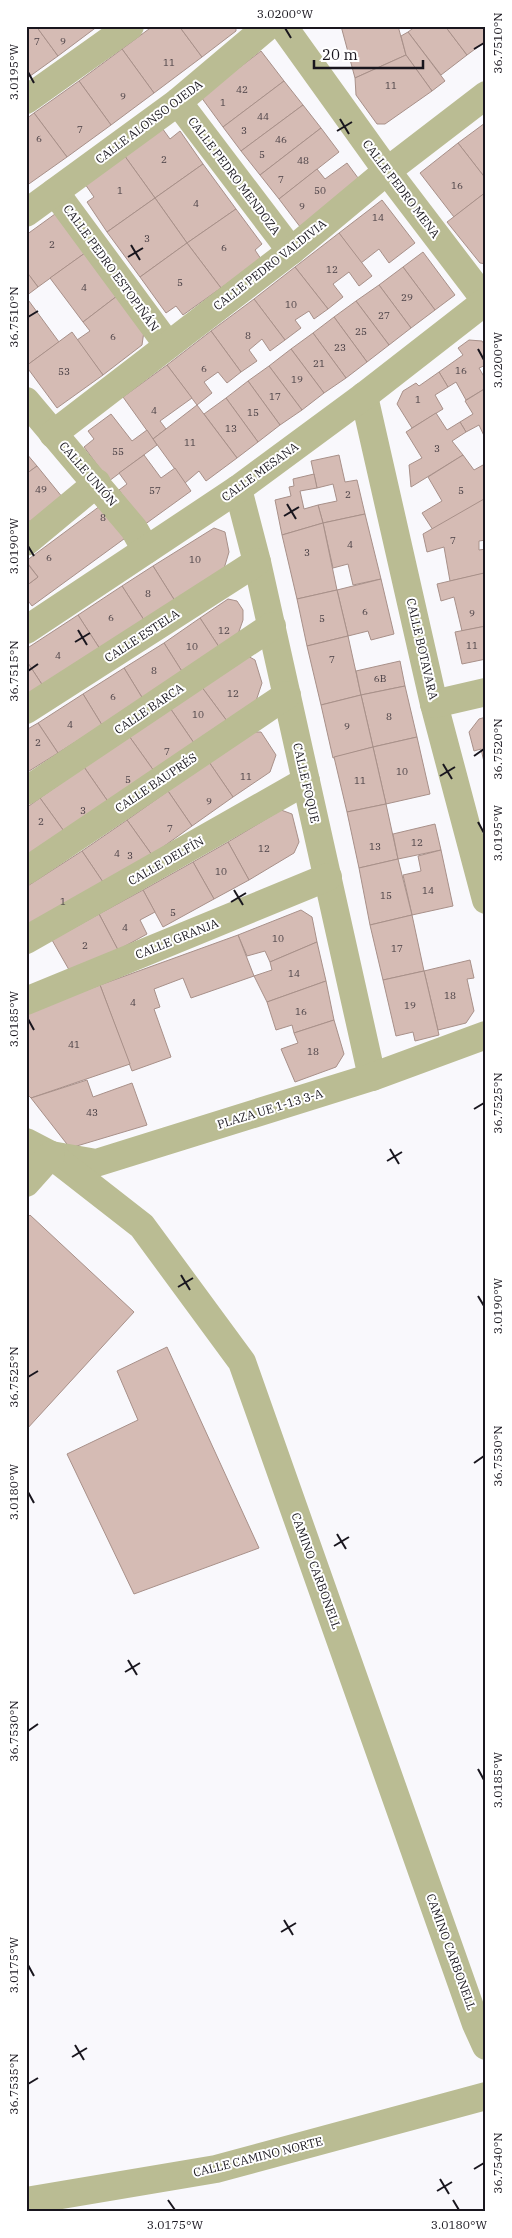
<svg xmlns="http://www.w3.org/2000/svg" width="512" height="2238" font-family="'IBM Plex Serif',serif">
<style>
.building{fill:#d5bbb4;stroke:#a89089}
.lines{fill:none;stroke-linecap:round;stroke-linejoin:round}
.minor{stroke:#babc93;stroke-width:28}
.tertiary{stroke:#babc93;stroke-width:28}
.ticks{fill:none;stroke:#19161e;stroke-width:2}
.labels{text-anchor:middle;stroke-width:4;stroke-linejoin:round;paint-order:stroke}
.number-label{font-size:10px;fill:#483f44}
.street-label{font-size:12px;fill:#19161e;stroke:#fff}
.neatline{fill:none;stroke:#19161e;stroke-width:2}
.ticks-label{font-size:12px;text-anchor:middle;fill:#19161e}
</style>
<rect width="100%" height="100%" fill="#f9f8fc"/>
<g class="building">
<polygon points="26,26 36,26 58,56 26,79"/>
<polygon points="36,26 98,26 58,56"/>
<polygon points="153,26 179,26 202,57 154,93 122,49"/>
<polygon points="179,26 236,26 236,31 202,57"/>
<polygon points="341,26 398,26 406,55 355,78"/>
<polygon points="416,26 445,26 467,55 441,75 408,32"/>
<polygon points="445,26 486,26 486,41 467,55"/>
<polygon points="408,32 445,81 432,91 406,55 401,36"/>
<polygon points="122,49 154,93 111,125 79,81"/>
<polygon points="261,51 284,81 223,127 201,97"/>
<polygon points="406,55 432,91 385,124 377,124 356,95 355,78"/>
<polygon points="79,81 111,125 67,157 34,113"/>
<polygon points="284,81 303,105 241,151 223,127"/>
<polygon points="303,105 321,128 260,175 241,151"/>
<polygon points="34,113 67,157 26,186 26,119"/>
<polygon points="485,123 486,123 486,179 458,143"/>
<polygon points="162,128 170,139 180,131 203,164 155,198 124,155"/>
<polygon points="321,128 339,152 279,199 260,175"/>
<polygon points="458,143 486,179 486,192 454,217 420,173"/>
<polygon points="124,155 155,198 107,232 87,202 94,197 85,184"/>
<polygon points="347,163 361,182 301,228 279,199 317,169 325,179"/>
<polygon points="203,164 236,209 187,243 155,198"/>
<polygon points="486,192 486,264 480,263 447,222"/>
<polygon points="155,198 187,243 140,277 107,232"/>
<polygon points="382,200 415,243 389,263 379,249 361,263 339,233"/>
<polygon points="236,209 262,244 255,250 261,259 221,288 187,243"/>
<polygon points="55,214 85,253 38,287 26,271 26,235"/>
<polygon points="339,233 372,276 359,286 349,272 333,284 343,297 328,309 295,267"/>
<polygon points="187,243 221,288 183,315 176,306 166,313 140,277"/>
<polygon points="423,252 455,295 435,310 403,267"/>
<polygon points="85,253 117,296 83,322 50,278"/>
<polygon points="295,267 328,309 314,319 309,311 295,320 301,328 285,340 254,299"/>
<polygon points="403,267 435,310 411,328 379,285"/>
<polygon points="26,271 38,287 26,296"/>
<polygon points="379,285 411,328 389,345 356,301"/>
<polygon points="117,296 144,331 142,345 103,375 77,340 90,331 83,322"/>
<polygon points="26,297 59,342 26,366"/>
<polygon points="254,299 285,340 270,351 262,339 249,350 257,361 241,372 211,331"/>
<polygon points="356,301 389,345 367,362 334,317"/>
<polygon points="334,317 367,362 346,378 313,333"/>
<polygon points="211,331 241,372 227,383 218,372 204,382 212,393 197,405 167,365"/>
<polygon points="72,332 103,375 57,408 26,366"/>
<polygon points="313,333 346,378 324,393 291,349"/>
<polygon points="469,340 482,341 486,347 486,365 479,368 486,380 486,388 466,400 456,382 448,387 439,372 463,355 458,348"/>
<polygon points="291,349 324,393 302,410 269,366"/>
<polygon points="167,365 192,398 160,421 166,429 153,439 123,397"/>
<polygon points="269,366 302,410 280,425 248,381"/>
<polygon points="439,372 448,387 435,395 443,409 412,428 397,404 403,391 416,383 419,386"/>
<polygon points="248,381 280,425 258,442 226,398"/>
<polygon points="486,388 486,440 479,425 466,432 460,422 473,414 465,401"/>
<polygon points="226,398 258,442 237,458 204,414"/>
<polygon points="197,405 237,458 206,481 199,471 185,483 153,439"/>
<polygon points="436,413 447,430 460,422 466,432 452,441 463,455 411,487 409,465 422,458 406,432"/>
<polygon points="111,414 132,441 147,430 157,445 109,481 84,447 94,439 88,431"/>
<polygon points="26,453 37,466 26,474"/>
<polygon points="144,455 161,478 175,468 191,491 144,525 119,490 127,484 119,473"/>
<polygon points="339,455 345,482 357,480 365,514 323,523 318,505 337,501 333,484 317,488 311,461"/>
<polygon points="463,455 474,470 483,465 486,470 484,478 486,499 433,530 422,513 442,501 428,477"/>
<polygon points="37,466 67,503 35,528 26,517 26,474"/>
<polygon points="314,474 317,488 300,491 304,509 318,505 323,523 282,535 275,500 291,496 289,487 294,486 293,479"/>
<polygon points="484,499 486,540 479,541 479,550 486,549 486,573 450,581 444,547 427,552 423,534"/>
<polygon points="104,503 128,536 32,606 26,598 26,586 38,577 26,561"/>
<polygon points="365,514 381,579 353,585 348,564 333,568 323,523"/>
<polygon points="323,523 337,590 297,599 282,535"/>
<polygon points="214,528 225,532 229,552 223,572 175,601 153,566"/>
<polygon points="26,562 38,577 26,586"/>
<polygon points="153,566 175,601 144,620 122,586"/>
<polygon points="484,573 486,626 462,631 454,597 441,601 437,584"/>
<polygon points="381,579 394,634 371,640 368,631 348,636 337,590"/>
<polygon points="122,586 144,620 100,649 78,615"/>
<polygon points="337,590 348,636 307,646 297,599"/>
<polygon points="228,599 237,601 243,610 243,620 236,640 221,650 200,618"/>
<polygon points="78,615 100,649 43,686 26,660 26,649"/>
<polygon points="200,618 221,650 183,673 164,643"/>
<polygon points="486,626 486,659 462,664 455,632"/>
<polygon points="348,636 361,695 321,705 307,646"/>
<polygon points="164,643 183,673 143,699 124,668"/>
<polygon points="246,655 255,660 262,683 256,701 227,721 201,686"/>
<polygon points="26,660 43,686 26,696"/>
<polygon points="400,661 405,686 361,695 356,671"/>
<polygon points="124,668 143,699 102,725 83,694"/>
<polygon points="201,686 227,721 194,743 170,708"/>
<polygon points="405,686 417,737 373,747 361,695"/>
<polygon points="83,694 102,725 58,753 38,723"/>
<polygon points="361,695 373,747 333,758 321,705"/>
<polygon points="170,708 194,743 154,771 129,736"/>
<polygon points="486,717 486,766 485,766 481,749 474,751 469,732 479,719"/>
<polygon points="38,723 58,753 26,773 26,730"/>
<polygon points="254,732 261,732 276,755 270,772 233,797 209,762"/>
<polygon points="129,736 154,771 109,803 84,767"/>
<polygon points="417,737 430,794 386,804 373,747"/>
<polygon points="373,747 386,804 347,812 334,757"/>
<polygon points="209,762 233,797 192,826 168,791"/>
<polygon points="84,767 109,803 66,834 40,798"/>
<polygon points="168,791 192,826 152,855 127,820"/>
<polygon points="40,798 66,834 26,861 26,808"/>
<polygon points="386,804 398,859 359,868 347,812"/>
<polygon points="281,810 292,814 299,842 294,853 249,880 228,842"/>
<polygon points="127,820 152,855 105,885 82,851"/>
<polygon points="435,824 441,850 398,859 393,834"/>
<polygon points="228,842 249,880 214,899 193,862"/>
<polygon points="441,850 453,906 412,915 403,875 421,871 418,856"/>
<polygon points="82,851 105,885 26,934 26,887"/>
<polygon points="398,859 412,915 370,925 359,868"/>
<polygon points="193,862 214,899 163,927 143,890"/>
<polygon points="143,890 155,912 140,920 147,934 118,950 99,914"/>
<polygon points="301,910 312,917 317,942 270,962 265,951 247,956 238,935"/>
<polygon points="99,914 118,950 72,975 52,940"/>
<polygon points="412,915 424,971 383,980 370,925"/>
<polygon points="238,935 254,976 191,998 183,978 154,989 160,1007 154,1009 171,1057 132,1071 100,985"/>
<polygon points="317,942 326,981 267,1002 254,976 272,970 270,962"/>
<polygon points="470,960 474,978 467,979 474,1011 466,1023 438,1030 424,971"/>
<polygon points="424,971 439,1035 415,1041 413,1032 396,1036 383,980"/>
<polygon points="326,981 334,1020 294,1033 292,1025 276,1030 267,1002"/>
<polygon points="100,985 130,1064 31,1098 26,1093 26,1013"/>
<polygon points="334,1020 344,1054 336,1067 295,1082 281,1049 298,1043 294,1033"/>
<polygon points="87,1080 93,1097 132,1083 147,1125 70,1148 31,1098"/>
<polygon points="30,1215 134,1312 26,1430 26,1219"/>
<polygon points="167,1347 259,1548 134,1594 67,1454 138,1420 117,1371"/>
</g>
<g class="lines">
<g class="minor">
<polyline points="283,26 387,171 486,301"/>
<polyline points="26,100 130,26"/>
<polyline points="178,102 291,251"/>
<polyline points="55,192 167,344"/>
<polyline points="26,213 178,102 268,26"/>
<polyline points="364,396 434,704 486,900"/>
<polyline points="26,401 134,529 146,550"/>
<polyline points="53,434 291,251 387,171 486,95"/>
<polyline points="238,489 257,562 372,1077"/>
<polyline points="26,542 97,483"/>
<polyline points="434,704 486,692"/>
<polyline points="26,710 257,562"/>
<polyline points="26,791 272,626"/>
<polyline points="26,871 287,695"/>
<polyline points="26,940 306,781"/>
<polyline points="26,1001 328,877"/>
<polyline points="51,1155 96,1163 372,1077 486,1035"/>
</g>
<g class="tertiary">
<polyline points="26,630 238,489 364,396 486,301"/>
<polyline points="26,1142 51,1155 142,1226 242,1362 476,2024 486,2046"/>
<polyline points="26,1183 51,1155"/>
<polyline points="26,2201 216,2169 486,2096"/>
</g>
</g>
<path class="ticks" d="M285,28L291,38M474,49L484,43M28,72L34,83M340,119L349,134M337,131L352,122M131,245L140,260M128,257L143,248M28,317L38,311M478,349L484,360M287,504L296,519M284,516L299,507M28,546L34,556M78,630L87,645M75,642L90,633M28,671L38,664M474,756L484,749M443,764L452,779M440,776L455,767M478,822L484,833M234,890L243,905M231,902L246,893M28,1019L34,1030M474,1109L484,1103M390,1149L399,1164M387,1161L402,1152M181,1275L190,1290M178,1287L193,1278M478,1296L484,1306M28,1377L38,1371M474,1463L484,1456M28,1492L34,1503M337,1534L346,1549M334,1546L349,1537M128,1660L137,1675M125,1672L140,1663M28,1731L38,1724M478,1769L484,1780M284,1920L293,1935M281,1932L296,1923M28,1965L34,1976M75,2045L84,2060M72,2057L87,2048M28,2084L38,2078M474,2169L484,2163M440,2179L449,2194M437,2191L452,2182M168,2200L175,2210M453,2200L459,2210"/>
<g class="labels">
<g class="number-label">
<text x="37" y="45">7</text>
<text x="63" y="45">9</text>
<text x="169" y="66">11</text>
<text x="391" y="89">11</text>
<text x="242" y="93">42</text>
<text x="123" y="100">9</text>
<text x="223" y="106">1</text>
<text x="263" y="120">44</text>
<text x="80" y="133">7</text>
<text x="244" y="134">3</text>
<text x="39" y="142">6</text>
<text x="281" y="143">46</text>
<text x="262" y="158">5</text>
<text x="164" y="163">2</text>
<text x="303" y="164">48</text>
<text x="281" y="183">7</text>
<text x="457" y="189">16</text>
<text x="120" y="194">1</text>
<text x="320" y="194">50</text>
<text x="196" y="207">4</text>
<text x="302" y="210">9</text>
<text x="378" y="221">14</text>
<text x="147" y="242">3</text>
<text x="52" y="248">2</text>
<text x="224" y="251">6</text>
<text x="332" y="273">12</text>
<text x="180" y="286">5</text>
<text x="84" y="291">4</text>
<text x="407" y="301">29</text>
<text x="291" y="308">10</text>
<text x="384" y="319">27</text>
<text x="361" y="335">25</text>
<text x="248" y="339">8</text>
<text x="113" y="340">6</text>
<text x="340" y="351">23</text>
<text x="319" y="367">21</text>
<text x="204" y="372">6</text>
<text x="461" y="374">16</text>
<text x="64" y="375">53</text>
<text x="297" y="383">19</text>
<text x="275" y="400">17</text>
<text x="418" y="403">1</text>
<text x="154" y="414">4</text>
<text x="253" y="416">15</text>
<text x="231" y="432">13</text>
<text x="190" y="446">11</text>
<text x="437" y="452">3</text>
<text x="118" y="455">55</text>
<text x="41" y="493">49</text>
<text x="155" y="494">57</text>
<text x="461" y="494">5</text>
<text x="348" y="498">2</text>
<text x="103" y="521">8</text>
<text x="453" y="544">7</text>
<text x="350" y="548">4</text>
<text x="307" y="556">3</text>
<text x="49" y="561">6</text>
<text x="195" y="563">10</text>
<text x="148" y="597">8</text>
<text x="365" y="615">6</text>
<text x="472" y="617">9</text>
<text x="111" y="621">6</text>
<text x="322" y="622">5</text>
<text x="224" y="634">12</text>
<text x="472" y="649">11</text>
<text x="192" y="650">10</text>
<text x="58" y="659">4</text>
<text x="332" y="663">7</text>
<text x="154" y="674">8</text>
<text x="380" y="682">6B</text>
<text x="233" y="697">12</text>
<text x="113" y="700">6</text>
<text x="198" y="718">10</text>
<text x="389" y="720">8</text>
<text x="70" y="728">4</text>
<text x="347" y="730">9</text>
<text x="38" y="746">2</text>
<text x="167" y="755">7</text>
<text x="402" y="775">10</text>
<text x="246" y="780">11</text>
<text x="128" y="783">5</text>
<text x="360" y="784">11</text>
<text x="209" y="805">9</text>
<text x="83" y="814">3</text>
<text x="41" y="825">2</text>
<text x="170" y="832">7</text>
<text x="417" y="846">12</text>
<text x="375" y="850">13</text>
<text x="264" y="852">12</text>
<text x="117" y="857">4</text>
<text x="130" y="859">3</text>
<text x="221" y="875">10</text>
<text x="428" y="894">14</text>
<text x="386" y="899">15</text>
<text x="63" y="905">1</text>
<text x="173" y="916">5</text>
<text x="125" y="931">4</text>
<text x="278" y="942">10</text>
<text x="85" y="949">2</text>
<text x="397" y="952">17</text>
<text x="294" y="977">14</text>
<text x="450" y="999">18</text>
<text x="133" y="1006">4</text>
<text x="410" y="1009">19</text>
<text x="301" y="1015">16</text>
<text x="74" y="1048">41</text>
<text x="313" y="1055">18</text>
<text x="92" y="1116">43</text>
</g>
<g class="street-label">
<text transform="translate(149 122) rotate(-37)" y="4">CALLE ALONSO OJEDA</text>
<text transform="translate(234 176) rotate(53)" y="4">CALLE PEDRO MENDOZA</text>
<text transform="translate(401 189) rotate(53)" y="4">CALLE PEDRO MENA</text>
<text transform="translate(270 265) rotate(-38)" y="4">CALLE PEDRO VALDIVIA</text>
<text transform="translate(111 268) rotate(54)" y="4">CALLE PEDRO ESTOPIÑÁN</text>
<text transform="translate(260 472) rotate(-36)" y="4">CALLE MESANA</text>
<text transform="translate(88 474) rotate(49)" y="4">CALLE UNIÓN</text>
<text transform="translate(142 636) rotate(-33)" y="4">CALLE ESTELA</text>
<text transform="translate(422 649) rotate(77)" y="4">CALLE BOTAVARA</text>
<text transform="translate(149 709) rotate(-34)" y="4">CALLE BARCA</text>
<text transform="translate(156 783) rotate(-34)" y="4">CALLE BAUPRÉS</text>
<text transform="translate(306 783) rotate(77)" y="4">CALLE FOQUE</text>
<text transform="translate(166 861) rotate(-30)" y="4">CALLE DELFÍN</text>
<text transform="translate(177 939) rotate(-22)" y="4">CALLE GRANJA</text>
<text transform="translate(270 1109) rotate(-17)" y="4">PLAZA UE 1-13 3-A</text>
<text transform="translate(316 1571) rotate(70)" y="4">CAMINO CARBONELL</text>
<text transform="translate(451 1952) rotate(70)" y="4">CAMINO CARBONELL</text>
<text transform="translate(258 2157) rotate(-14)" y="4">CALLE CAMINO NORTE</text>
</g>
</g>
<rect width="512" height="2238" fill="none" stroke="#ffffff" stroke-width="55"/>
<path d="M314 60v8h109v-8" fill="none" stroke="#19161e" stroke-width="2.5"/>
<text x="322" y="60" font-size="15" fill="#19161e" stroke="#ffffff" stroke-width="4" paint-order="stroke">20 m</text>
<rect x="28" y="28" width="456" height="2182" class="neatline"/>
<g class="ticks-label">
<text x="285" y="18">3.0200°W</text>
<text transform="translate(498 43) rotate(-90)" y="4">36.7510°N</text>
<text transform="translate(14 72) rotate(-90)" y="4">3.0195°W</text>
<text transform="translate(14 317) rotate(-90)" y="4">36.7510°N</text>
<text transform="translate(498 360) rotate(-90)" y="4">3.0200°W</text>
<text transform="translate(14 546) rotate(-90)" y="4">3.0190°W</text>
<text transform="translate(14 671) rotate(-90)" y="4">36.7515°N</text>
<text transform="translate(498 749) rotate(-90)" y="4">36.7520°N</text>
<text transform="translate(498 833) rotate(-90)" y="4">3.0195°W</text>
<text transform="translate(14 1019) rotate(-90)" y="4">3.0185°W</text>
<text transform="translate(498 1103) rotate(-90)" y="4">36.7525°N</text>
<text transform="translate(498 1306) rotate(-90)" y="4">3.0190°W</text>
<text transform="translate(14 1377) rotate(-90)" y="4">36.7525°N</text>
<text transform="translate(498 1456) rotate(-90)" y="4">36.7530°N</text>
<text transform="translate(14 1492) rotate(-90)" y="4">3.0180°W</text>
<text transform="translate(14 1731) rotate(-90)" y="4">36.7530°N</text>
<text transform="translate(498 1780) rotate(-90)" y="4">3.0185°W</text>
<text transform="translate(14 1965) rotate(-90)" y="4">3.0175°W</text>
<text transform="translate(14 2084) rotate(-90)" y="4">36.7535°N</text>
<text transform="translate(498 2163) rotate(-90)" y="4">36.7540°N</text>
<text x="175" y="2229">3.0175°W</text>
<text x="459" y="2229">3.0180°W</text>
</g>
</svg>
